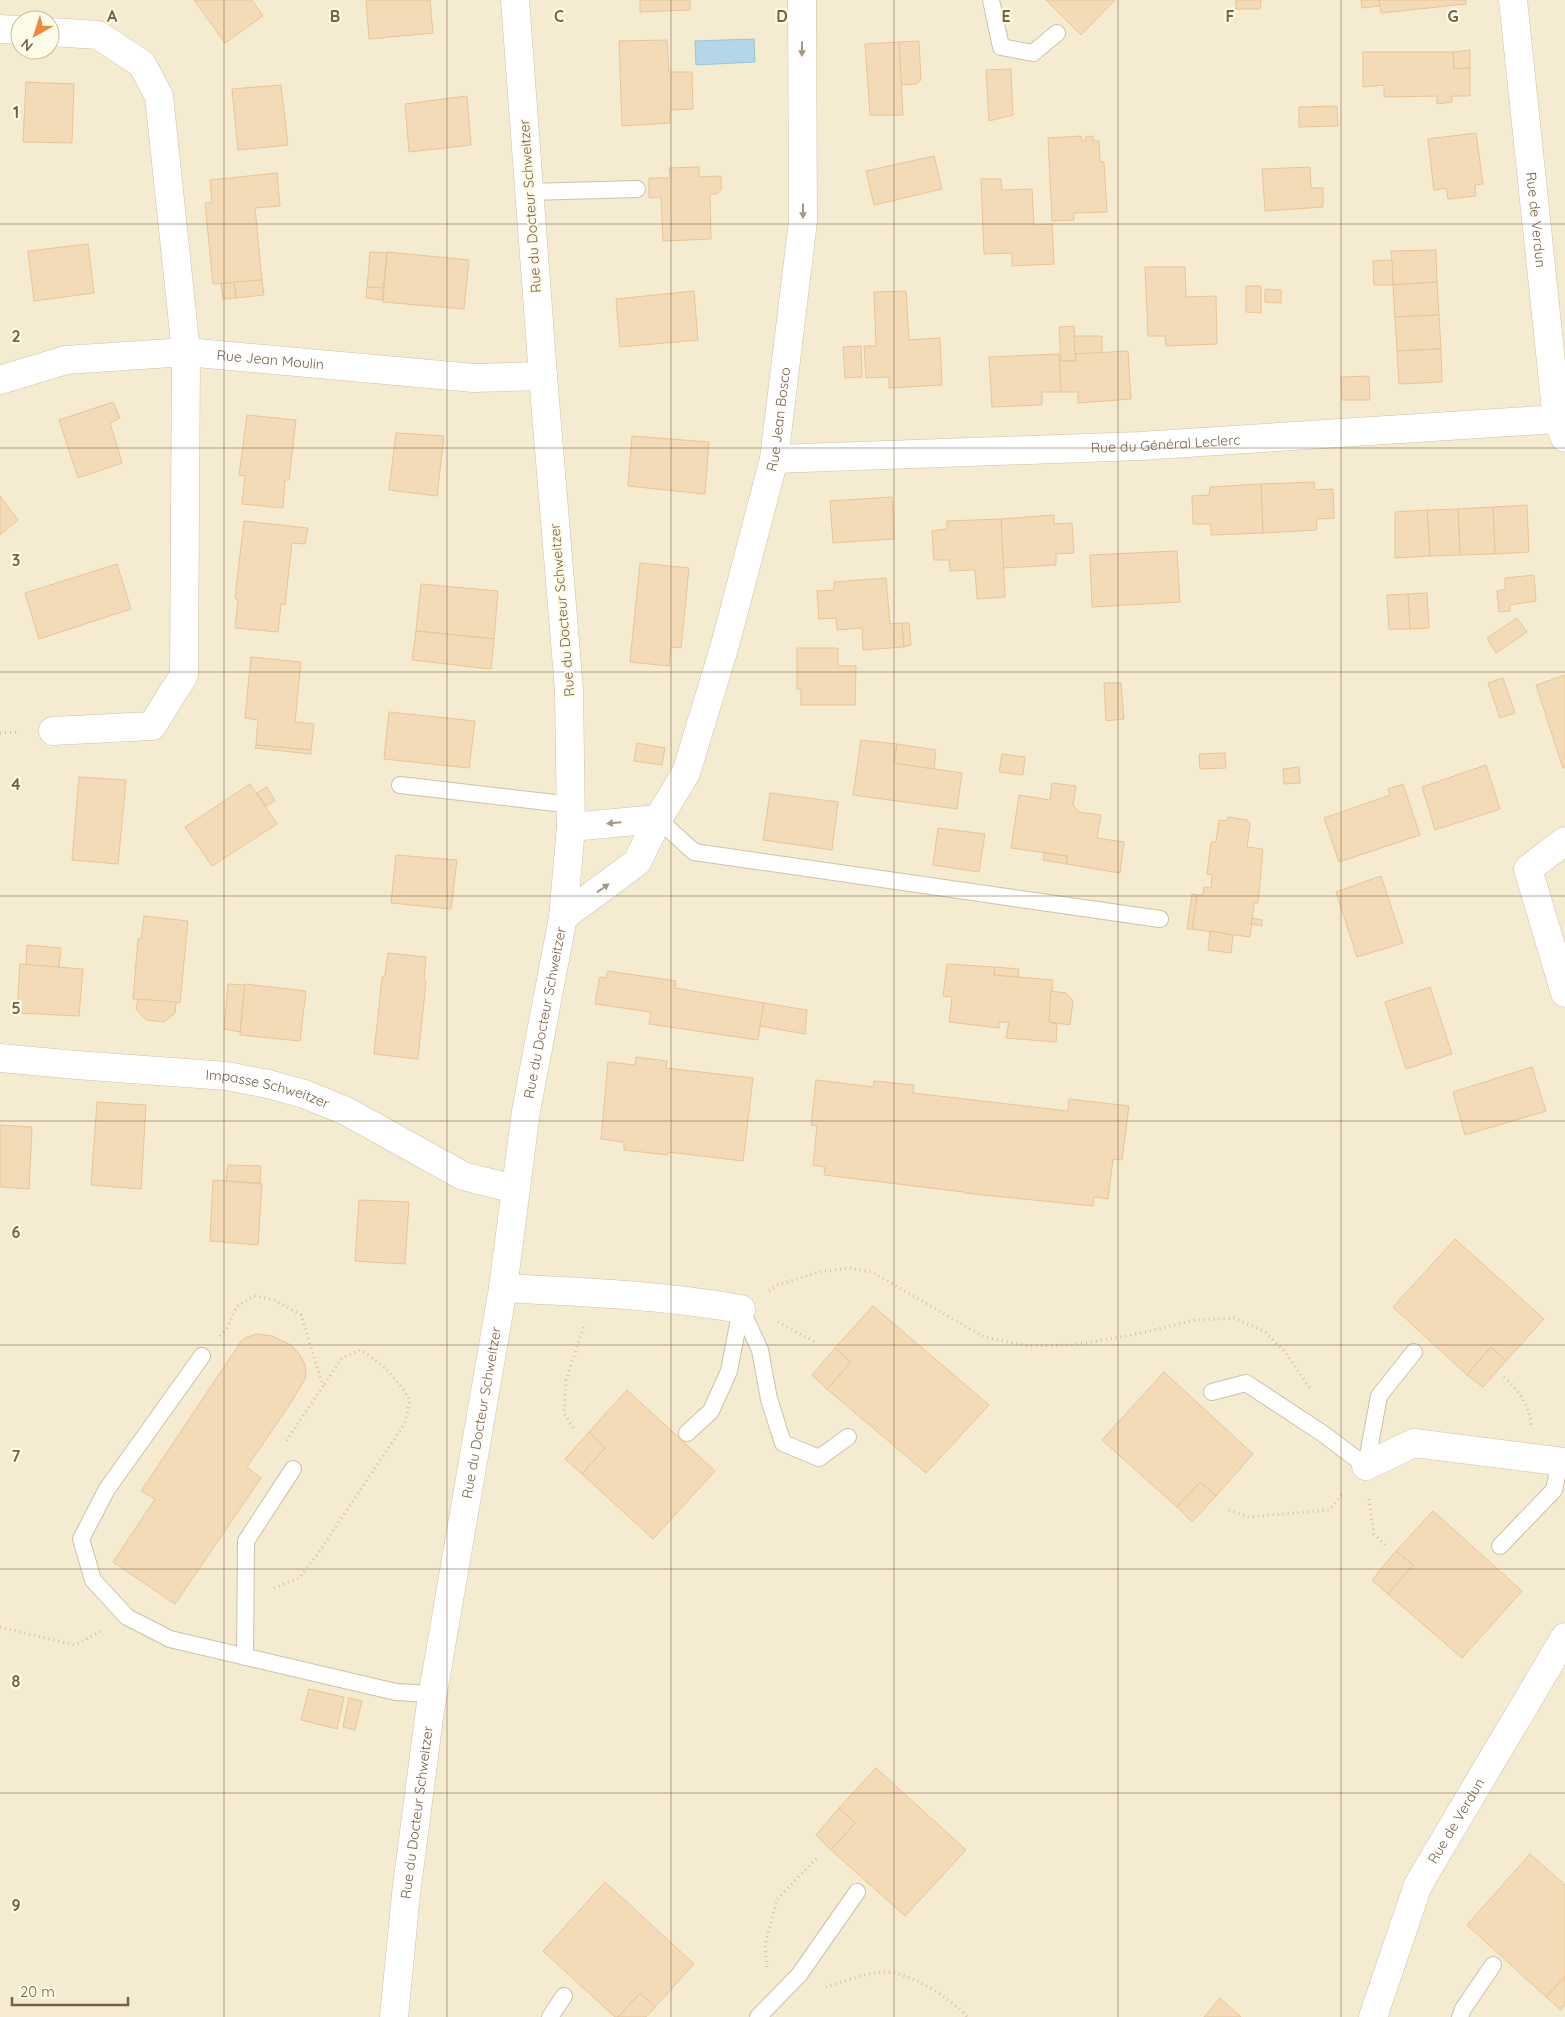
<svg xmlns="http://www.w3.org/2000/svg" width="1565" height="2017" font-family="Quicksand,sans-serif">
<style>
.residential{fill:#f5ebd0;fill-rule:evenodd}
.water{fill:#b5d6e7;stroke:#9bc4da}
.building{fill:#f4dbb8;stroke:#e7c598}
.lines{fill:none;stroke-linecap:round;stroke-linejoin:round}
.service-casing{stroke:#cfc0a8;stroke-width:18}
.minor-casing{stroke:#cfc0a8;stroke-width:29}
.path{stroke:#d8bf9b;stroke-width:3;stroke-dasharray:1 4;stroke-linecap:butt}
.service{stroke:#fff;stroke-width:16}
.minor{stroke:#fff;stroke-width:28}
.oneway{fill:#a69887}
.grid{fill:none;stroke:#766147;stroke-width:1;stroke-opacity:0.55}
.labels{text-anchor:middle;stroke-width:4.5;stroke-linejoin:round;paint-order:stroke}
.street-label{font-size:14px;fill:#766147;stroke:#fffbe9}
.grid-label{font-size:16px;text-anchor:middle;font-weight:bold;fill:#766147;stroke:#fffbe9;stroke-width:4.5;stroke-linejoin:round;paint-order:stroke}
</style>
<rect width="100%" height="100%" fill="#fdf8e2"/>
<path class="residential" d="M0,0H1565V2017H0ZM20,20H50V50H20Z"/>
<polygon class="water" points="754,39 755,62 696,65 695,41"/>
<g class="building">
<polygon points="194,0 252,0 263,16 225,43"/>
<polygon points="366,0 430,0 433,33 369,39"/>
<polygon points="640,0 690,0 690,10 640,12"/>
<polygon points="1046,0 1115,0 1081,35"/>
<polygon points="1236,0 1261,0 1260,9 1236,9"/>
<polygon points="1361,0 1379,0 1380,6 1362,8"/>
<polygon points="1379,0 1466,0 1466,4 1381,13"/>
<polygon points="667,40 669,72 692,72 693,109 670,110 670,123 622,126 619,41"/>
<polygon points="919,41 921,80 916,84 901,85 899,42"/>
<polygon points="899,42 903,115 870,115 865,44"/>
<polygon points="1470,50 1470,68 1454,69 1453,52"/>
<polygon points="1363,52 1453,52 1454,69 1470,68 1470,96 1452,96 1452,102 1437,104 1437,96 1384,97 1384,85 1363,87"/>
<polygon points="1011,69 1013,115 989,121 986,70"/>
<polygon points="26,82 74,84 72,143 23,142"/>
<polygon points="281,85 288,145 238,150 232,89"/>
<polygon points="467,96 471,145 409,152 405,104"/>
<polygon points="1337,106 1338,126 1299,127 1299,107"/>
<polygon points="1476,133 1483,184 1475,185 1476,196 1448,199 1446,188 1434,190 1428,139"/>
<polygon points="1081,136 1082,141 1086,141 1085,137 1093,136 1093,141 1099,141 1100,162 1104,162 1107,212 1074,213 1074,220 1052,221 1048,138"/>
<polygon points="934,156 942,189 874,205 866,171"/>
<polygon points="699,167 699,177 721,176 721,190 717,194 710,194 711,239 663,241 661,197 649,198 649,178 670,178 669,168"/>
<polygon points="1310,167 1311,188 1323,188 1323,207 1265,211 1262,169"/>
<polygon points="277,173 280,206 255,208 262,280 213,284 205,203 212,203 210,180"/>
<polygon points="981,179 1001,179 1002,190 1032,189 1034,225 1052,224 1054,264 1012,266 1012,253 984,254"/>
<polygon points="88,244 94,293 34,301 28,251"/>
<polygon points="1436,250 1437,282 1393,285 1391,251"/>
<polygon points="370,252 387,253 383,288 367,287"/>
<polygon points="387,252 469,260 464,309 383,302"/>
<polygon points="1392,260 1393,285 1374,285 1373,261"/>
<polygon points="1145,267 1185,267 1186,297 1216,296 1217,344 1166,346 1165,336 1148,336"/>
<polygon points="262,280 264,295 236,298 234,282"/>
<polygon points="234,282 236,298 223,299 221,284"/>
<polygon points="1437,282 1439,315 1395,317 1393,285"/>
<polygon points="1246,286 1261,286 1261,313 1246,312"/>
<polygon points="367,287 383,288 383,300 366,298"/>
<polygon points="1265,289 1281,290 1281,303 1265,302"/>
<polygon points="694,291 698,340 620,347 616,299"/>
<polygon points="906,291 909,340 940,338 942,385 889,388 889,377 866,378 864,346 876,346 874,292"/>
<polygon points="1439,315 1441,349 1397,351 1395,317"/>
<polygon points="1074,326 1076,361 1061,361 1059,327"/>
<polygon points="1074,336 1102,336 1102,353 1075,354"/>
<polygon points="861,346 862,377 845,378 843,347"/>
<polygon points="1441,349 1442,382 1399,384 1397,351"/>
<polygon points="1128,351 1131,399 1078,403 1078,392 1061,392 1059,361 1076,361 1075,354"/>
<polygon points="1059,354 1061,392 1042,392 1042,405 992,407 989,357"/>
<polygon points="1369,376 1370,400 1342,400 1341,377"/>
<polygon points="113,402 120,418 110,423 122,463 78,478 59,420"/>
<polygon points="247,415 296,420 289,480 285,480 283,508 242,504 245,476 239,475"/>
<polygon points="396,433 444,436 437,496 389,490"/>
<polygon points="632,436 709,442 705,494 628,486"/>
<polygon points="1314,482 1315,490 1333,489 1334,518 1317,519 1316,530 1263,533 1261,484"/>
<polygon points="1261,484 1263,533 1211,535 1211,524 1193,524 1192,496 1209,495 1210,487"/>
<polygon points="0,496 18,520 0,535"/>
<polygon points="892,497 894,539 833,543 830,501"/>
<polygon points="1527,505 1529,552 1495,554 1493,507"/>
<polygon points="1493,507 1495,554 1460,555 1458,509"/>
<polygon points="1458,509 1460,555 1430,556 1427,510"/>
<polygon points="1427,510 1430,556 1395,558 1395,512"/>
<polygon points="1054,515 1054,524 1072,523 1074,553 1056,554 1056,565 1003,568 1001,519"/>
<polygon points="1001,519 1005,597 977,599 975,570 950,571 949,560 934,560 932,531 947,529 947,521"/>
<polygon points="244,521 308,528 305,544 292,543 285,605 281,604 278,632 235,628 238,600 235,598"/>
<polygon points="1177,551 1180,602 1092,607 1090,555"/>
<polygon points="640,563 689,568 681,648 671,647 669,666 630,662"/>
<polygon points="117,564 131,609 39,639 25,593"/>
<polygon points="1534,575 1536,601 1510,605 1510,611 1499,612 1497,591 1505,589 1505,578"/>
<polygon points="886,578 890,624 902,623 904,647 863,650 862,628 837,630 836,618 819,619 817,591 834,590 834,582"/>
<polygon points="421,584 498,591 494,639 416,631"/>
<polygon points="1427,593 1429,628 1410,629 1408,594"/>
<polygon points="1408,594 1410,629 1389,629 1387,595"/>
<polygon points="1517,618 1527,632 1496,653 1487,638"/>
<polygon points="902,623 909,623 911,645 904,647"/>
<polygon points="416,631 494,639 491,669 412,660"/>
<polygon points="797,648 838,648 838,666 856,666 855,705 801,705 801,689 797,689"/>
<polygon points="251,657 301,662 295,722 314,724 311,750 256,745 258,720 245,718"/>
<polygon points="1565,675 1565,768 1563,768 1536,685"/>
<polygon points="1503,678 1515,713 1500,718 1488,683"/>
<polygon points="1104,683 1121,683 1124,719 1106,721"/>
<polygon points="389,712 475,721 469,768 384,759"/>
<polygon points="861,740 897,744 894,763 962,773 957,809 853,795"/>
<polygon points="637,743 665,748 662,765 634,761"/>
<polygon points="897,744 936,750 934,769 894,763"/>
<polygon points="256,745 311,750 311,754 255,748"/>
<polygon points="1225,753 1226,768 1200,769 1199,754"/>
<polygon points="1002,754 1025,757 1023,775 999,772"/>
<polygon points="1486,765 1500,809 1435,830 1422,787"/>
<polygon points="1299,767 1300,783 1284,784 1283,769"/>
<polygon points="79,777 126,780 118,864 72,860"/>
<polygon points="1052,783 1076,786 1073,805 1079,812 1101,815 1097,838 1124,842 1120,873 1067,864 1067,856 1011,848 1019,795 1050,800"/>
<polygon points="250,784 277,824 212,866 185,827"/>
<polygon points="1403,784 1420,835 1339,862 1324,818 1390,795 1388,789"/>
<polygon points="267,787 275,801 266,806 257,793"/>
<polygon points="770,793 838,802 832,850 763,840"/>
<polygon points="1229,817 1247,820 1250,824 1247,847 1263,849 1258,903 1254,903 1250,937 1192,929 1197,895 1203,895 1204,887 1211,888 1212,875 1207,874 1211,842 1216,842 1219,820 1225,821"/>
<polygon points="938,828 985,834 979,872 933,865"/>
<polygon points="1044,853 1067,856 1067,864 1043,860"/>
<polygon points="396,855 457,860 451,909 391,903"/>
<polygon points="1381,876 1403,943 1357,957 1336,892"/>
<polygon points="1192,894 1197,895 1192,929 1187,929"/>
<polygon points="144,916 188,921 180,1003 133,999 138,939 141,939"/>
<polygon points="1252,918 1262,920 1262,926 1251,924"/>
<polygon points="1210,931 1233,935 1231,953 1208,950"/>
<polygon points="27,945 61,948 59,967 26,965"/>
<polygon points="388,953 426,957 424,979 426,982 418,1059 374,1054 382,977 385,976"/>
<polygon points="20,964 83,969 79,1016 17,1013"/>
<polygon points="947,964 995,967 994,975 1053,980 1049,1022 1057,1024 1056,1042 1006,1038 1009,1022 999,1022 999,1028 949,1022 952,997 943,996"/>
<polygon points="995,967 1019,969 1018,977 994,975"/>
<polygon points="608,971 676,981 675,988 764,1003 758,1040 649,1024 651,1012 595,1004 599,981 600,977 606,978"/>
<polygon points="228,984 245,985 240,1032 224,1029"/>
<polygon points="245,984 306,991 300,1041 240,1035"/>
<polygon points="1430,987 1452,1054 1406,1069 1385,1002"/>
<polygon points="1051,991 1066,993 1073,1001 1070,1025 1049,1022"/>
<polygon points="138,999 176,1002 175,1013 164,1022 146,1020 136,1009"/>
<polygon points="764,1003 807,1010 805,1034 760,1026"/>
<polygon points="636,1057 667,1061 666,1068 753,1078 743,1161 668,1152 668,1155 624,1150 624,1142 601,1139 608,1062 635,1065"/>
<polygon points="1532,1067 1546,1111 1465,1135 1453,1092"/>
<polygon points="816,1080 873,1087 874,1081 914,1085 913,1093 1068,1111 1069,1099 1129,1106 1122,1160 1113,1159 1108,1199 1094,1197 1093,1206 964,1193 964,1192 824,1175 825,1167 813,1165 817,1126 811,1125"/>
<polygon points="97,1102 146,1105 141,1189 91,1185"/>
<polygon points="0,1125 32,1127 29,1189 0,1187"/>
<polygon points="228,1165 261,1166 260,1183 226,1181"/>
<polygon points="213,1180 262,1184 258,1245 210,1241"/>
<polygon points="359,1200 409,1202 405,1264 355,1261"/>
<polygon points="1455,1239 1544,1319 1506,1361 1491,1347 1467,1375 1393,1307"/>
<polygon points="873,1306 989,1405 926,1473 827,1389 851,1362 835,1348"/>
<polygon points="257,1334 272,1336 291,1345 299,1354 305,1364 306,1372 305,1379 292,1401 247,1467 261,1478 175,1604 113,1562 155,1499 141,1491 242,1340 247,1337"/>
<polygon points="1491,1347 1506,1361 1483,1387 1467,1375"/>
<polygon points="835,1348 851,1362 827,1389 812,1375"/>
<polygon points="1164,1372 1253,1454 1216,1496 1200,1482 1177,1507 1102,1440"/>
<polygon points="627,1390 715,1471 653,1539 582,1474 605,1448 589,1432"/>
<polygon points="589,1432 605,1448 582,1474 565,1459"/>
<polygon points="1200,1482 1216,1496 1192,1522 1177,1507"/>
<polygon points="1433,1511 1522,1591 1462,1658 1388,1594 1413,1565 1396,1551"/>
<polygon points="1396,1551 1413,1565 1388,1594 1372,1580"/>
<polygon points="309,1689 344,1697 337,1729 301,1720"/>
<polygon points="349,1698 362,1701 355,1730 343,1727"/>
<polygon points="876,1768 966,1850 905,1916 831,1850 855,1823 839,1808"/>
<polygon points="839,1808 855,1823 831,1850 816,1835"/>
<polygon points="1530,1854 1565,1885 1565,1976 1546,1997 1467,1925"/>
<polygon points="605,1882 694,1964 655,2007 640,1993 618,2017 615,2017 543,1951"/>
<polygon points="1565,1976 1565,2005 1561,2010 1546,1997"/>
<polygon points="640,1993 655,2007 646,2017 618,2017"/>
<polygon points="1220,1998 1241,2017 1204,2017"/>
</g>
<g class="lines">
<defs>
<g id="service">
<polyline points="991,0 1001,47 1033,53 1057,33"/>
<polyline points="529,192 637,189"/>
<polyline points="400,785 572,805"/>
<polyline points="658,819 694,852 1160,919"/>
<polyline points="741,1309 760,1350 769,1399 783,1443 819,1458 848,1437"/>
<polyline points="202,1356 107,1489 81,1539 93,1580 127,1617 170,1639 396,1692 433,1694"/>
<polyline points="1212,1392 1246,1383 1322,1433 1366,1466 1379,1396 1414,1352"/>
<polyline points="687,1433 711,1411 729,1371 741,1309"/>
<polyline points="1500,1546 1554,1490 1560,1461"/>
<polyline points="245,1657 246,1541 293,1469"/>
<polyline points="550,2017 564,1996"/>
<polyline points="758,2017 799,1975 857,1892"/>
<polyline points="1460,2017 1463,2009 1493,1965"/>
</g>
<g id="minor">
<path id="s1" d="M1513,0L1557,419L1565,438"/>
<polyline points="0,29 20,30"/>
<polyline points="50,32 98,35 142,64 159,96 186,352 184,675 152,726 53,731"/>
<path id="s2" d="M0,380L66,360L186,352L474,378L543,376"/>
<path id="s3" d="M774,459L1140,446L1557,419"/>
<polyline points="571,827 658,819"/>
<polyline points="1565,841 1528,869 1565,993"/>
<path id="s4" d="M563,917L637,862L658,819L686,773L725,645L774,459L803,221L802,0"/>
<path id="s5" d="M0,1058L76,1065L227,1076L268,1084L304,1094L346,1111L463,1176L515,1189"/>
<path d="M503,1288C583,1292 662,1295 741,1309"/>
<polyline points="1366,1466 1414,1443 1565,1462"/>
<path id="s6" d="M394,2017L406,1894L430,1710L503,1288L526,1111L563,917L571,827L569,690L543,376L515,0"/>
<path id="s7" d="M1373,2017L1418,1885L1565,1637"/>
</g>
</defs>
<use href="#service" class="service-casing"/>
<use href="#minor" class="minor-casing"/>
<g class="path">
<polyline points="0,733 19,732"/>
<polyline points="769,1291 778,1285 819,1272 849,1268 872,1272 984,1337 1029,1346 1072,1345 1132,1335 1195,1320 1234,1318 1264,1331 1285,1352 1311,1390"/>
<polyline points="778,1322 815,1342"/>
<polyline points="220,1336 227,1328 237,1306 254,1296 274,1300 301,1315 323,1386 286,1441"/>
<path d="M1504,1377C1519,1391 1529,1404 1531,1425"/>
<polyline points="573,1428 564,1413 566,1380 584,1326"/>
<polyline points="1369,1499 1374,1534 1387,1547"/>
<polyline points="1229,1510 1249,1517 1329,1510 1344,1492"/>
<path d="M274,1588L299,1578L319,1552L405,1423L410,1400C395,1377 384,1364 360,1350L342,1358L323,1386"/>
<polyline points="0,1627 75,1645 101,1631"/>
<polyline points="767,1967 765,1945 777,1899 818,1857"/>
<path d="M826,1987C842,1982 866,1973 883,1972C907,1970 952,1999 967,2017"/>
</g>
<use href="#service" class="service"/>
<use href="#minor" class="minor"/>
</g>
<defs><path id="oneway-solid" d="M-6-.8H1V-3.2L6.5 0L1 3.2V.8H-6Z" transform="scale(1.25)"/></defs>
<g class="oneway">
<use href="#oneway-solid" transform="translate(802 49) rotate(90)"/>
<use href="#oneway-solid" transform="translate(803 211) rotate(90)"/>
<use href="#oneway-solid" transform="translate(614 823) rotate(175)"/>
<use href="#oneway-solid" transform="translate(603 888) rotate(-36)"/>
</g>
<path class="grid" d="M224,0V2017M447,0V2017M671,0V2017M894,0V2017M1118,0V2017M1341,0V2017M0,224H1565M0,448H1565M0,672H1565M0,896H1565M0,1121H1565M0,1345H1565M0,1569H1565M0,1793H1565"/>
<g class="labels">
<g class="street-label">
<text transform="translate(530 206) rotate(-94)" y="5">Rue du Docteur Schweitzer</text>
<text dy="5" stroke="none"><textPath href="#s1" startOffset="221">Rue de Verdun</textPath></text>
<text dy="5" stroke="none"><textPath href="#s2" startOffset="274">Rue Jean Moulin</textPath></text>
<text dy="5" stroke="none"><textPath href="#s4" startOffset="560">Rue Jean Bosco</textPath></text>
<text dy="5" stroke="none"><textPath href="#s3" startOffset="392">Rue du Général Leclerc</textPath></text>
<text transform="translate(562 610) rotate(-95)" y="5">Rue du Docteur Schweitzer</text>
<text dy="5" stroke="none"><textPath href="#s6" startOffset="1016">Rue du Docteur Schweitzer</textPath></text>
<text dy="5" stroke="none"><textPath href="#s5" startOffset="270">Impasse Schweitzer</textPath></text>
<text dy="5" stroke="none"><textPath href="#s6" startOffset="611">Rue du Docteur Schweitzer</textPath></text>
<text dy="5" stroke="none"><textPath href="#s6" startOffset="206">Rue du Docteur Schweitzer</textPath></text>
<text dy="5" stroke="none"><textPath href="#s7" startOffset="214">Rue de Verdun</textPath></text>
</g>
</g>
<g class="grid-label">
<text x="112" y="22">A</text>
<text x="335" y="22">B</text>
<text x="559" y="22">C</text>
<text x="782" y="22">D</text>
<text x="1006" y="22">E</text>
<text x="1230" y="22">F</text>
<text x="1453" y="22">G</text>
<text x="16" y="118">1</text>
<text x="16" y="342">2</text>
<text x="16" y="566">3</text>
<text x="16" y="790">4</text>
<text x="16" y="1014">5</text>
<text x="16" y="1238">6</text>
<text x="16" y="1462">7</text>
<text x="16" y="1687">8</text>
<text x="16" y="1911">9</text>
</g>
<g transform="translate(35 35) rotate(219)"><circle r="24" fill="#fffbe9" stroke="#c8bda8"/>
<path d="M0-4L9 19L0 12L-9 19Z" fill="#ed8841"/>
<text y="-8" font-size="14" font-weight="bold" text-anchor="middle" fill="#766147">N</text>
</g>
<path d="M12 1997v8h116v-8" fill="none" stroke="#766147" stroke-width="2.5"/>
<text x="20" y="1997" font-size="15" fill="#766147" stroke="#fffbe9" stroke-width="4" paint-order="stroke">20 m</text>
</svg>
